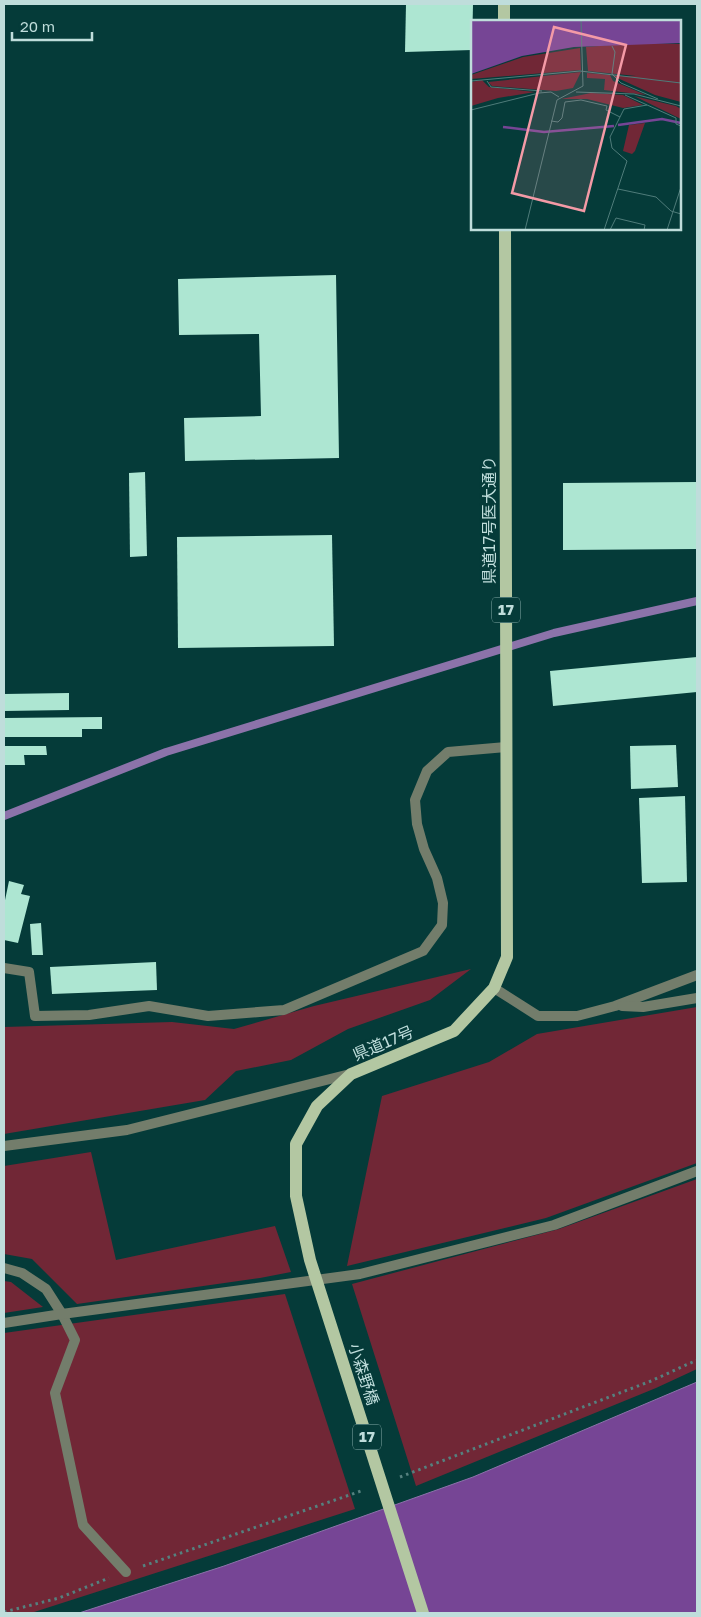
<svg xmlns="http://www.w3.org/2000/svg" width="701" height="1617" font-family="'Golos Text','Noto Sans JP',sans-serif">
<style>
.green{fill:#712736}
.water{fill:#764595;stroke:#8c73aa}
.lines{fill:none;stroke-linecap:round;stroke-linejoin:round}
.stream{stroke:#8c73aa;stroke-width:8}
.building{fill:#ade6d2}
.path{stroke:#55817f;stroke-width:3;stroke-dasharray:2.5 4;stroke-linecap:butt}
.service{stroke:#737d6b;stroke-width:10}
.minor{stroke:#737d6b;stroke-width:10}
.tertiary{stroke:#737d6b;stroke-width:10}
.primary{stroke:#b3c7a2;stroke-width:12}
.labels{text-anchor:middle;stroke-width:5;stroke-linejoin:round;paint-order:stroke}
.shield{fill:#053b39;stroke:#87acaa;stroke-width:1}
.shield-label{font-size:15px;font-weight:bold;fill:#bfdddb}
.street-label{font-size:16px;fill:#bfdddb;stroke:#053b39}
.inset-river{fill:none;stroke:#764595;stroke-width:2.5}
.inset-road{fill:none;stroke:#4f7c7a;stroke-width:1}
.view{fill:#f49aa6;fill-opacity:0.15;stroke:#f49aa6;stroke-width:2.5}
.inset-edge{fill:none;stroke:#bfdddb;stroke-width:2.5}
</style>
<rect width="100%" height="100%" fill="#053b39"/>
<g class="green">
<polygon points="471,969 430,1000 348,1029 291,1060 236,1071 205,1100 4,1134 4,1027 172,1022 234,1029 314,1006"/>
<polygon points="697,1007 697,1163 546,1218 347,1266 382,1096 489,1062 537,1034"/>
<polygon points="91,1152 116,1260 275,1226 291,1272 260,1278 77,1304 32,1259 4,1254 4,1166"/>
<polygon points="697,1179 697,1369 656,1388 416,1486 352,1284 559,1229"/>
<polygon points="4,1281 11,1282 43,1307 4,1313"/>
<polygon points="285,1294 355,1509 31,1613 4,1613 4,1333"/>
</g>
<polygon class="water" points="697,1382 697,1613 79,1613 224,1566 473,1477"/>
<g class="lines">
<polyline class="stream" points="4,816 166,752 554,633 697,601"/>
</g>
<g class="building">
<polygon points="406,4 473,4 472,50 405,52"/>
<polygon points="336,275 339,458 185,461 184,418 261,416 259,334 179,335 178,279"/>
<polygon points="145,472 147,556 130,557 129,473"/>
<polygon points="697,482 697,549 563,550 563,483"/>
<polygon points="332,535 334,646 178,648 177,537"/>
<polygon points="697,657 697,692 553,706 550,671"/>
<polygon points="69,693 69,710 4,711 4,694"/>
<polygon points="102,717 102,729 82,729 82,737 4,737 4,718"/>
<polygon points="676,745 678,787 631,789 630,746"/>
<polygon points="4,746 46,746 47,755 24,755 25,765 4,765"/>
<polygon points="685,796 687,882 642,883 639,798"/>
<polygon points="9,881 24,885 21,894 30,896 18,943 4,940 4,905"/>
<polygon points="41,923 43,955 32,955 30,924"/>
<polygon points="156,962 157,990 52,994 50,967"/>
</g>
<g class="lines">
<g class="path">
<polyline points="400,1477 651,1381 697,1360"/>
<polyline points="143,1566 364,1490"/>
<polyline points="4,1612 59,1598 109,1578"/>
</g>
<g class="service">
<polyline points="4,968 29,972 35,1016 89,1015 149,1006 208,1016 284,1010 423,951 442,925 443,903 437,878 424,849 417,824 415,800 427,771 448,752 506,747"/>
<polyline points="62,1314 75,1340 55,1393 83,1525 126,1572"/>
</g>
<g class="minor">
<polyline points="494,988 538,1016 577,1016 615,1006 697,975"/>
<polyline points="622,1006 643,1007 697,998"/>
<polyline points="4,1268 22,1273 46,1289 62,1314"/>
<polyline points="4,1323 62,1314 360,1274 554,1225 697,1171"/>
</g>
<polyline class="tertiary" points="4,1146 127,1130 350,1074"/>
<g class="primary">
<polyline points="504,4 504,21"/>
<polyline points="423,1613 310,1260 296,1196 296,1144 317,1106 351,1074 454,1031 494,988 507,957 505,229"/>
</g>
</g>
<g class="labels">
<g class="shield">
<rect x="492" y="597.5" width="28" height="25" rx="4"/>
<rect x="353" y="1424.5" width="28" height="25" rx="4"/>
</g>
<g class="shield-label">
<text x="506" y="615">17</text>
<text x="367" y="1442">17</text>
</g>
<g class="street-label">
<text transform="translate(489 520) rotate(-90)" y="6">県道17号医大通り</text>
<text transform="translate(383 1043) rotate(-23)" y="6">県道17号</text>
<text transform="translate(364 1374) rotate(72)" y="6">小森野橋</text>
</g>
</g>
<g transform="translate(471 20)">
<rect width="210" height="210" fill="#053b39"/>
<path d="M166,23L210,24V82L184,75L142,56H165L117,51L115,27ZM109,28L110,50L0,59V55L52,37ZM110,52L102,68L85,71L21,66L17,62ZM116,53L139,55L142,61L175,75L133,70L134,59L116,58ZM11,60L18,67L64,72L27,78L0,86V62ZM120,73L152,75L172,85L152,88L116,79H90ZM163,76L205,86L210,89V99ZM174,103L164,131L161,134L152,131L158,105Z" fill="#712736"/>
<path d="M0,0H210V23L103,27L51,36L0,54Z" fill="#764595"/>
<path class="inset-river" d="M147,105L191,99L210,103M32,107L73,112L143,106"/>
<path class="inset-road" d="M141,54L150,63L187,79M141,54L144,32L141,26M0,61L109,51L210,63M16,61L20,67L71,71M105,72L163,74L210,86M154,75L205,98V104L210,106M0,90L68,73L80,72L88,77M80,101L87,102L91,98L94,82L110,80L136,86L135,90L149,97M147,169L185,177L200,191L210,194M54,210L86,80L112,66L110,0M133,210L156,141L141,128L139,117L153,89L176,85M139,210L145,198L174,205L173,210M196,210L210,167"/>
<path class="view" d="M83,7L155,25L113,191L41,173Z"/>
<rect width="210" height="210" class="inset-edge"/>
</g>
<rect width="701" height="1617" fill="none" stroke="#bfdddb" stroke-width="10"/>
<path d="M12 32v8h80v-8" fill="none" stroke="#bfdddb" stroke-width="2.5"/>
<text x="20" y="32" font-size="15" fill="#bfdddb" stroke="#053b39" stroke-width="4" paint-order="stroke">20 m</text>
</svg>
